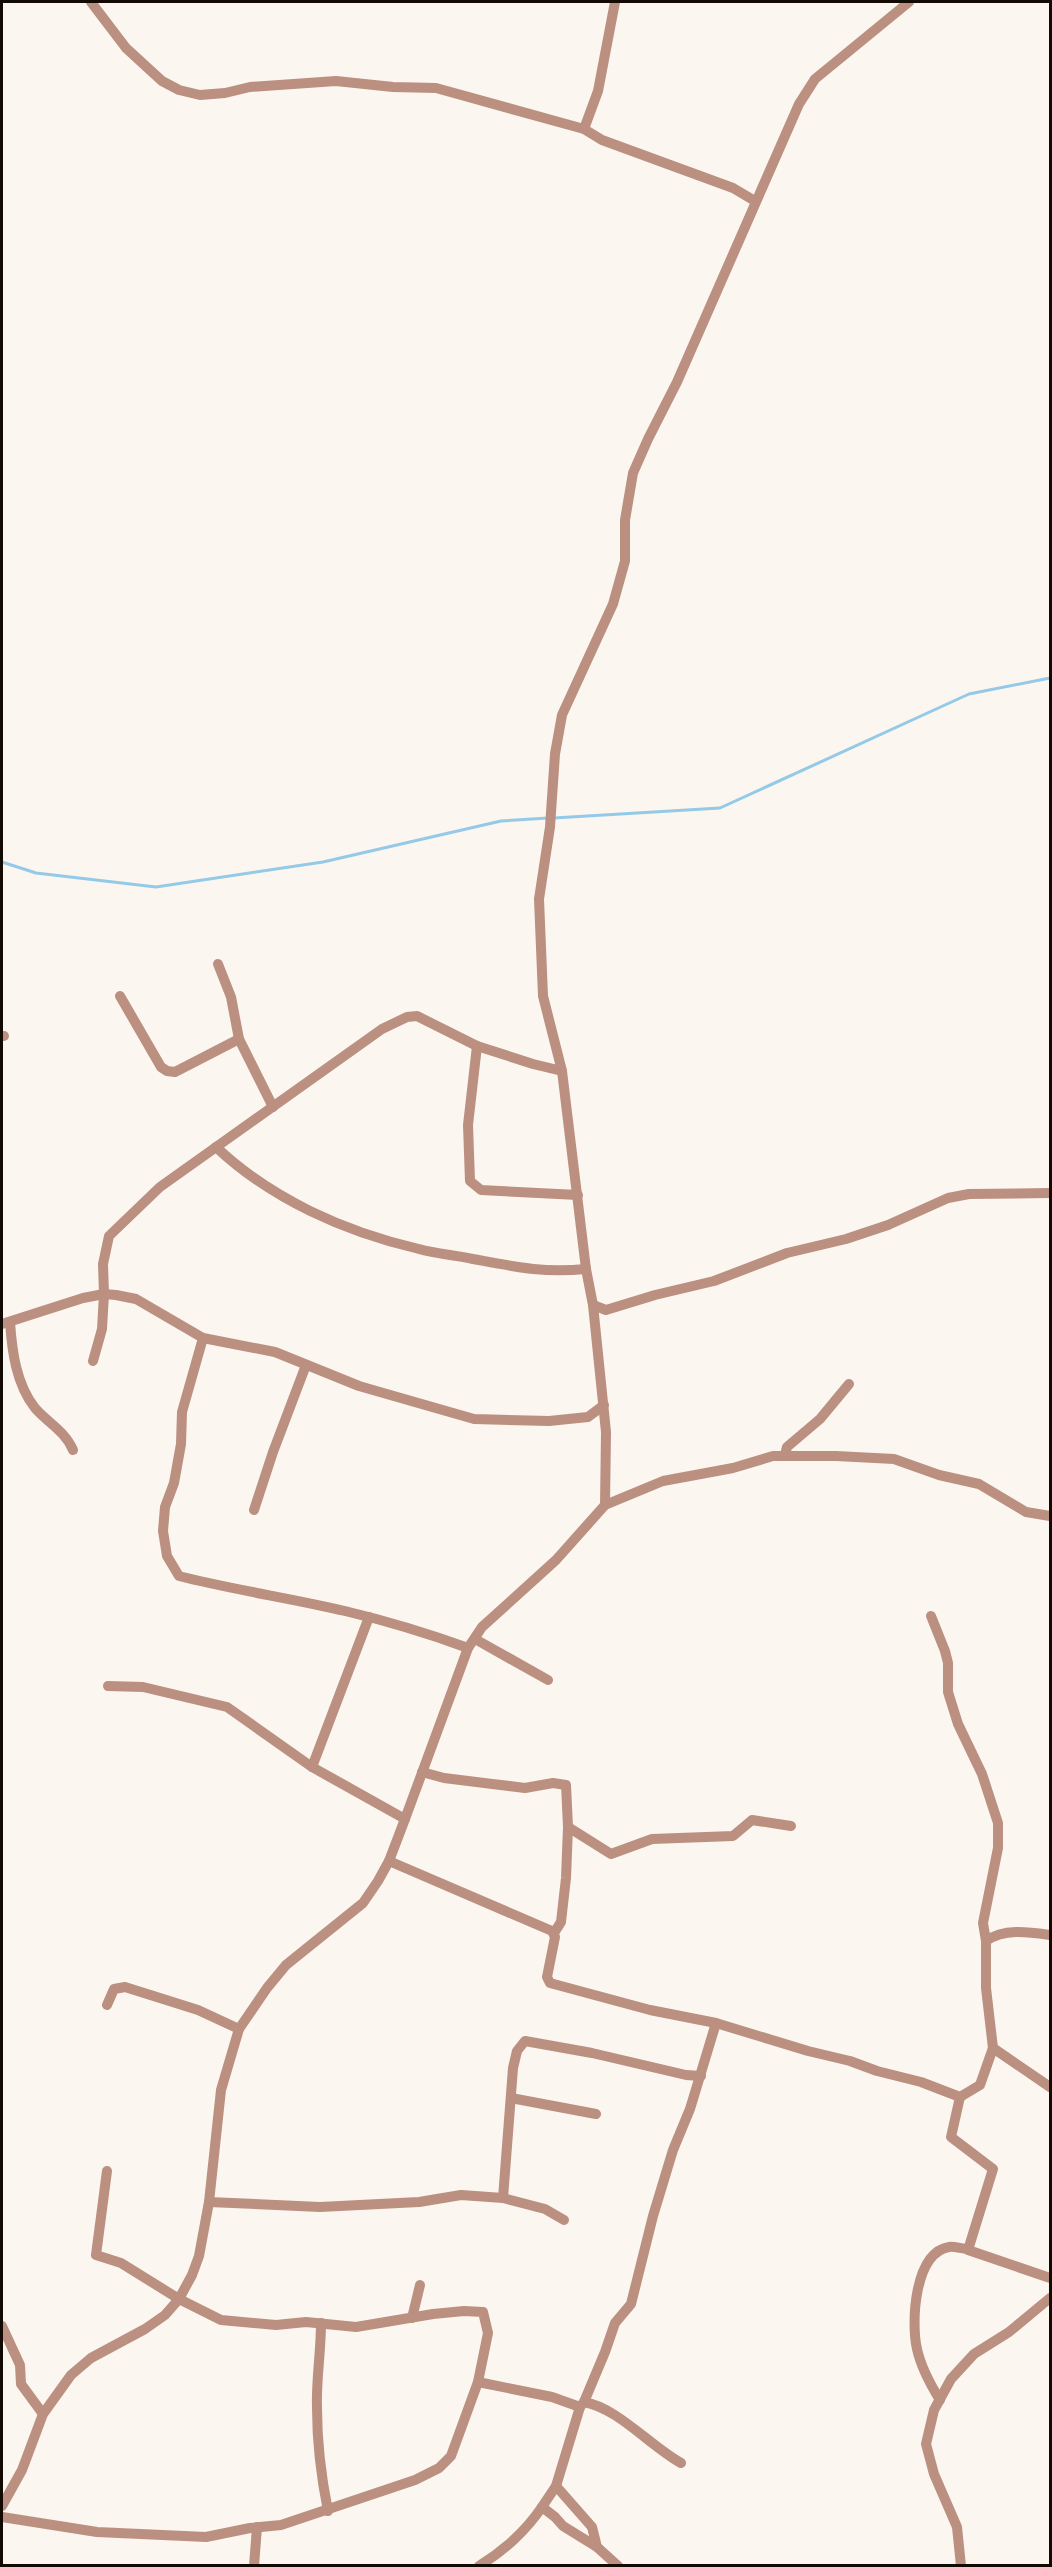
<svg xmlns="http://www.w3.org/2000/svg" width="1052" height="2567" font-family="'IBM Plex Sans',sans-serif">
<style>
.lines{fill:none;stroke-linecap:round;stroke-linejoin:round}
.stream{stroke:#94c9e7;stroke-width:3}
.minor{stroke:#bb9080;stroke-width:10}
</style>
<rect width="100%" height="100%" fill="#fbf6f0"/>
<g class="lines">
<g class="stream">
<polyline points="554,818 720,808 969,694 1050,678"/>
<polyline points="2,862 36,873 156,887 323,862 501,821 548,818"/>
</g>
<g class="minor">
<polyline points="91,2 126,48 162,81 179,90 200,95 225,93 250,87 336,81 393,87 436,88 584,129 602,140 733,188 755,201"/>
<polyline points="584,129 598,91 615,2"/>
<polyline points="218,964 231,997 239,1039 273,1107"/>
<polyline points="120,996 161,1067 167,1071 175,1072 239,1039"/>
<polyline points="2,1036 4,1036"/>
<polyline points="477,1046 468,1125 470,1181 481,1190 578,1195"/>
<path d="M216,1147C271,1199 345,1232 419,1249C436,1254 455,1255 473,1259C516,1267 542,1273 586,1269"/>
<polyline points="593,1305 606,1310 655,1295 714,1281 787,1253 846,1239 888,1225 948,1198 969,1194 1050,1193"/>
<path d="M10,1322C12,1351 16,1384 35,1408C48,1423 65,1431 73,1450"/>
<polyline points="2,1324 83,1298 104,1294 116,1295 136,1299 203,1338 275,1352 359,1386 474,1419 549,1421 588,1417 604,1405"/>
<path d="M203,1338L182,1412L181,1444L174,1483L165,1507L163,1531L167,1556L179,1576C234,1590 290,1598 345,1611C387,1621 427,1633 468,1648"/>
<polyline points="93,1361 102,1329 104,1294 103,1264 109,1236 160,1187 382,1029 407,1017 417,1016 477,1046 533,1064 562,1071"/>
<polyline points="785,1455 787,1447 820,1419 849,1384"/>
<polyline points="605,1505 663,1481 733,1468 773,1456 836,1456 894,1459 939,1475 979,1484 1026,1512 1050,1516"/>
<polyline points="254,1510 273,1452 306,1365"/>
<polyline points="931,1616 945,1651 948,1663 948,1692 958,1724 982,1774 998,1823 998,1848 983,1923 986,1941"/>
<polyline points="475,1639 548,1680"/>
<polyline points="108,1686 143,1687 227,1707 312,1767 405,1819"/>
<polyline points="312,1767 369,1617"/>
<polyline points="422,1772 444,1778 525,1788 553,1783 566,1785 568,1827 566,1878 561,1922 554,1933"/>
<polyline points="568,1827 611,1854 652,1839 733,1836 752,1820 791,1826"/>
<polyline points="389,1861 552,1931 555,1937 547,1977 550,1983 650,2010 716,2023 808,2051 850,2061 877,2071 921,2082 960,2097 951,2137 993,2169 968,2250 1050,2278"/>
<polyline points="107,2005 114,1989 125,1987 198,2010 239,2029"/>
<path d="M993,2048L986,1988V1941C1004,1928 1029,1932 1050,1935"/>
<polyline points="960,2097 980,2085 993,2048 1050,2087"/>
<polyline points="511,2098 596,2114"/>
<polyline points="503,2198 513,2068 517,2051 525,2041 592,2053 686,2075 701,2076"/>
<polyline points="209,2202 320,2207 419,2202 461,2195 503,2198 545,2209 564,2220"/>
<polyline points="412,2318 420,2285"/>
<path d="M321,2323C321,2352 316,2380 317,2408C317,2443 321,2476 328,2511"/>
<polyline points="2,2326 20,2365 21,2384 43,2414"/>
<path d="M478,2382L552,2397L580,2407L584,2402C618,2408 650,2446 681,2463"/>
<path d="M940,2400C930,2384 921,2367 917,2349C911,2323 914,2253 949,2247C954,2246 962,2249 967,2249"/>
<polyline points="584,2402 605,2352 615,2323 631,2304 653,2216 673,2150 690,2109 716,2023"/>
<polyline points="580,2407 556,2486 542,2507 555,2517 563,2526 597,2547 618,2566"/>
<polyline points="556,2486 592,2527 597,2547"/>
<polyline points="2,2506 22,2470 43,2414 71,2375 91,2358 145,2329 165,2315 179,2299 192,2275 199,2256 209,2202 221,2090 239,2029 267,1988 286,1965 363,1903 378,1881 389,1861 405,1819 468,1648 482,1627 556,1560 605,1505 606,1432 593,1305 586,1269 562,1071 543,996 539,899 550,827 555,754 562,715 613,604 625,561 625,520 633,473 648,439 677,382 799,104 815,79 909,2"/>
<polyline points="2,2517 97,2532 206,2537 250,2528 281,2525 415,2480 439,2468 451,2456 478,2382 488,2333 483,2312 464,2311 433,2314 356,2327 306,2322 276,2325 221,2320 179,2299 121,2263 96,2255 107,2171"/>
<polyline points="254,2566 257,2527"/>
<path d="M479,2566C505,2550 525,2532 542,2507"/>
<polyline points="961,2566 957,2527 934,2474 926,2444 934,2410 951,2379 974,2354 1009,2332 1050,2298"/>
</g>
</g>
<rect width="1052" height="2567" fill="none" stroke="#120a03" stroke-width="6"/>
</svg>
